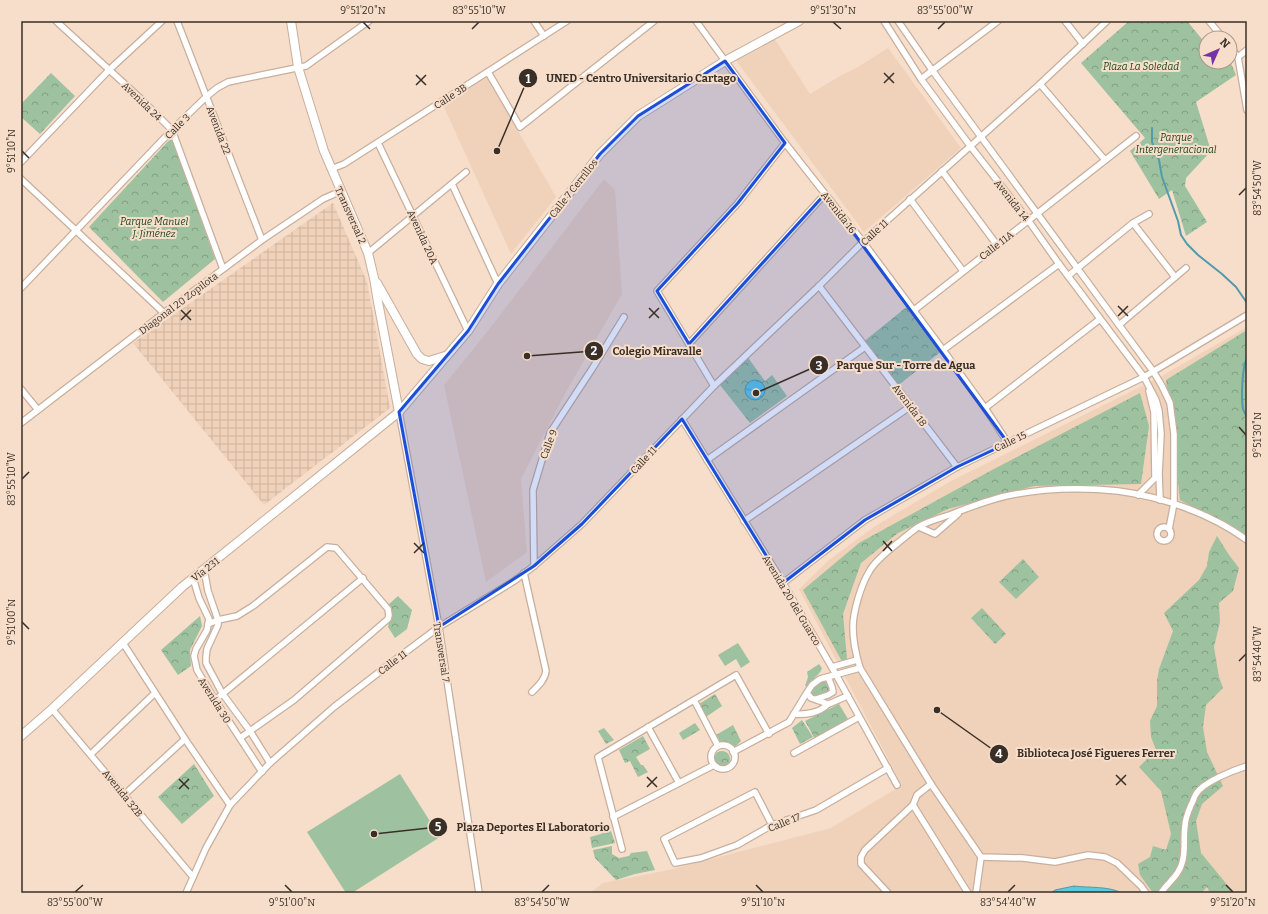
<svg xmlns="http://www.w3.org/2000/svg" width="1268" height="914" font-family="Bitter,serif">
<style>
.built{fill:#f0d1b9}
.industrial{fill:url(#industrial-grid)}
.grass{fill:#9ec29f}
.forest{fill:url(#forest-crowns)}
.water{fill:url(#water-ripples);stroke:#539aab}
.lines{fill:none;stroke-linecap:round;stroke-linejoin:round}
.stream{stroke:#539aab;stroke-width:2}
.street-casing{stroke:#c8af9d;stroke-width:8}
.secondary-casing{stroke:#c8af9d;stroke-width:10}
.street{stroke:#fff;stroke-width:5.5}
.secondary{stroke:#fff;stroke-width:8}
.marked{fill:#1d4ed8;fill-opacity:0.2;stroke:#1d4ed8;stroke-width:3;stroke-linejoin:round}
.ticks{fill:none;stroke:#392f27;stroke-width:1.5}
.labels{text-anchor:middle;stroke-width:4;stroke-linejoin:round;paint-order:stroke}
.park-label{font-size:10px;font-style:italic;fill:#143f19;stroke:#f7deca}
.street-label{font-size:10px;fill:#392f27;stroke:#f7deca}
.leader{fill:none;stroke:#392f27;stroke-width:1.5}
.callout-dot{fill:#392f27;stroke:#f7deca;stroke-width:1.5}
.mark-label{font-size:12px;text-anchor:middle;font-weight:bold;fill:#fff}
.callout-label{font-size:11px;text-anchor:middle;font-weight:bold;fill:#392f27;stroke:#f7deca;stroke-width:4;stroke-linejoin:round;paint-order:stroke}
.neatline{fill:none;stroke:#392f27;stroke-width:1.5}
.ticks-label{font-size:10px;text-anchor:middle;fill:#392f27}
</style>
<defs>
<pattern id="industrial-grid" width="8" height="8" patternUnits="userSpaceOnUse"><rect width="8" height="8" fill="#f0d1b9"/><path d="M0 4h8M4 0v8" fill="none" stroke="#cfb49f"/></pattern>
<pattern id="forest-crowns" width="20" height="18" patternUnits="userSpaceOnUse"><rect width="20" height="18" fill="#9ec29f"/><path d="M2 6a3 3 0 1 1 6 0M12 15a3 3 0 1 1 6 0" fill="none" stroke="#829e82"/></pattern>
<pattern id="water-ripples" width="26" height="14" patternUnits="userSpaceOnUse"><rect width="26" height="14" fill="#5ec8e3"/><path d="M2 4q2-2 4 0t4 0M15 11q2-2 4 0t4 0" fill="none" stroke="#4fa3b8"/></pattern>
</defs>
<rect width="100%" height="100%" fill="#f7deca"/>
<g class="built">
<polygon points="774,38 810,94 840,76 858,67 888,48 961,148 864,232 735,59"/>
<polygon points="487,77 556,197 511,254 443,105"/>
<polygon points="604,179 615,190 622,294 566,392 521,479 527,552 486,582 444,385 491,327"/>
<polygon points="1247,327 1247,893 590,893 603,883 669,870 831,828 902,785 799,589 829,560 874,527 951,481 1158,378"/>
</g>
<polygon class="industrial" points="333,203 367,282 390,408 264,505 133,343"/>
<g class="grass">
<polygon points="738,643 750,662 741,668 736,659 725,666 718,655"/>
<polygon points="400,774 440,837 352,893 346,893 307,832"/>
</g>
<g class="forest">
<polygon points="1129,21 1187,21 1206,44 1206,62 1230,61 1236,75 1196,102 1211,151 1186,178 1185,186 1207,222 1186,236 1172,190 1159,199 1130,151 1145,138 1081,63"/>
<polygon points="51,73 75,96 40,134 21,117 21,104"/>
<polygon points="172,137 215,259 163,302 89,227"/>
<polygon points="909,305 943,350 896,387 862,343"/>
<polygon points="1247,330 1247,536 1180,500 1166,380"/>
<polygon points="749,356 749,359 765,381 772,375 787,396 750,423 720,385"/>
<polygon points="1140,393 1149,426 1141,484 1034,486 948,509 898,533 861,563 843,614 847,659 845,667 803,590 859,543 992,470"/>
<polygon points="1217,536 1229,555 1239,568 1233,591 1219,603 1220,622 1214,647 1219,677 1223,688 1206,705 1203,727 1207,752 1223,786 1202,804 1196,821 1201,853 1229,887 1232,893 1210,893 1207,887 1201,893 1153,893 1140,875 1138,864 1150,857 1153,846 1166,850 1171,834 1161,791 1139,767 1156,750 1151,737 1150,721 1157,706 1157,681 1159,669 1173,631 1164,613 1199,580 1207,566 1209,552"/>
<polygon points="1023,559 1039,577 1016,599 999,582"/>
<polygon points="398,596 412,610 407,629 395,638 388,627 391,615 388,605"/>
<polygon points="982,608 1006,634 995,644 971,618"/>
<polygon points="200,616 202,626 190,650 191,666 178,675 161,650"/>
<path d="M819,664L822,668C820,676 811,678 807,686H805L808,677L807,672Z"/>
<polygon points="822,680 827,680 831,691 825,694 813,696 811,694 814,688"/>
<polygon points="715,694 722,706 706,717 699,704"/>
<polygon points="839,704 848,719 815,739 805,721"/>
<polygon points="802,720 813,737 800,744 792,728"/>
<polygon points="695,723 700,730 683,740 679,733"/>
<polygon points="733,725 741,741 732,750 721,743 716,735"/>
<polygon points="604,728 614,740 606,744 598,731"/>
<polygon points="643,736 650,749 636,757 641,765 643,765 648,772 638,777 630,761 625,763 619,750"/>
<circle cx="722" cy="759" r="8"/>
<polygon points="194,764 214,796 182,824 158,797"/>
<polygon points="611,831 615,843 592,848 590,837"/>
<polygon points="612,846 612,854 619,858 629,856 631,853 647,851 655,870 635,874 616,880 595,858 593,850"/>
</g>
<g class="water">
<circle cx="755" cy="390" r="10"/>
<path d="M1074,886C1090,888 1108,886 1122,893H1051L1055,890Z"/>
</g>
<g class="lines">
<g class="stream">
<polyline points="1152,128 1152,142 1159,160 1162,177 1178,221 1181,235 1187,244 1198,255 1222,274 1236,287 1247,303"/>
<path d="M1247,358C1242,367 1241,398 1243,409C1244,412 1246,415 1247,417"/>
</g>
<defs>
<g id="street">
<polyline points="56,21 140,98 172,130 223,269"/>
<polyline points="177,21 262,240"/>
<polyline points="534,21 544,36"/>
<polyline points="696,21 785,143 863,242 943,350 985,408 1008,443"/>
<polyline points="884,21 921,79 971,147 1028,220 1059,264 1144,377 1156,400 1159,411 1161,434 1159,474 1160,500"/>
<polyline points="898,21 932,70 1119,325 1153,371 1162,386 1170,403 1174,434 1174,503 1169,529"/>
<polyline points="1065,21 1083,44"/>
<polyline points="1209,21 1223,38"/>
<polyline points="1230,47 1238,57 1247,110"/>
<polyline points="1238,57 1247,50"/>
<polyline points="488,72 520,127 654,21"/>
<polyline points="921,79 998,21"/>
<polyline points="1040,84 1105,160"/>
<polyline points="378,143 468,331"/>
<polyline points="21,162 109,70 162,21"/>
<polyline points="331,169 344,164 567,21"/>
<polyline points="942,171 997,245"/>
<polyline points="21,179 164,313"/>
<polyline points="452,184 498,284"/>
<polyline points="910,199 963,271"/>
<polyline points="1133,223 1175,277"/>
<polyline points="368,253 466,172"/>
<polyline points="1068,276 1133,223 1149,214"/>
<polyline points="819,286 957,467"/>
<polyline points="21,288 172,130 206,97 217,88 228,82 306,66 369,21"/>
<polyline points="913,311 1136,136"/>
<polyline points="1119,325 1186,268"/>
<polyline points="689,344 825,194"/>
<polyline points="943,350 1059,264"/>
<polyline points="714,386 657,291 738,203 785,143"/>
<polyline points="21,389 38,410"/>
<polyline points="985,408 1100,319"/>
<polyline points="399,412 439,627 479,893"/>
<polyline points="682,419 783,583 834,671 897,785"/>
<polyline points="21,423 164,313 262,240 323,199 341,191"/>
<polyline points="707,460 865,347"/>
<polyline points="1138,495 1155,478 1154,412 1149,391"/>
<polyline points="744,521 911,406"/>
<circle cx="1164" cy="534" r="7"/>
<polyline points="919,527 935,534 958,514"/>
<polyline points="534,566 533,490 550,433 592,369 624,317"/>
<polyline points="204,569 208,591 218,620 218,625 207,649 206,657 206,663 222,693 250,731 270,763"/>
<path d="M524,573L546,671C545,680 538,686 532,692"/>
<polyline points="193,578 199,598 209,619 207,630 196,649 194,656 197,670 215,700 262,772"/>
<polyline points="783,583 865,520 957,467 1144,377 1247,315"/>
<polyline points="208,624 218,620 237,616 253,606 327,547 336,548 388,609 389,615 388,619 294,700 240,738"/>
<polyline points="123,643 185,739 230,805"/>
<polyline points="832,667 857,660"/>
<polyline points="816,699 828,695 833,692 832,687 828,677"/>
<polyline points="215,700 363,578"/>
<polyline points="694,700 718,746"/>
<path d="M828,704C833,703 841,698 848,696"/>
<polyline points="52,709 193,877"/>
<path d="M794,714C805,715 820,713 828,704L811,698L807,693"/>
<polyline points="648,727 679,783"/>
<circle cx="723" cy="757" r="12"/>
<polyline points="733,752 789,722 806,694 812,685 820,679 860,668"/>
<polyline points="794,753 859,717"/>
<polyline points="91,754 155,693"/>
<polyline points="931,784 917,795 913,805 968,893"/>
<polyline points="124,795 185,739"/>
<polyline points="613,817 714,765"/>
<polyline points="772,825 755,792 664,839 675,863 701,858 737,845 772,825 816,810 888,768"/>
<polyline points="622,849 598,757 736,675 769,734"/>
<polyline points="186,893 206,848 230,805 270,763 334,707 391,663 439,627 514,581 534,566 582,524 714,386 819,286 863,242 1040,84 1107,21"/>
<polyline points="888,893 861,864 861,857 865,850 913,805"/>
<polyline points="976,893 981,857"/>
<path d="M1146,893L1141,886L1117,863L1105,857L1088,855L1055,862L1023,858L981,857L931,784L860,668C856,655 853,641 853,627C853,612 861,585 869,572C874,562 890,549 899,542C905,537 911,532 918,527C928,521 941,518 952,514C970,507 988,500 1006,496C1043,488 1081,487 1118,491C1163,497 1210,513 1247,540"/>
<path d="M1161,893C1168,882 1179,876 1182,863C1186,851 1183,839 1185,826C1185,819 1188,812 1191,805C1193,802 1194,797 1196,794C1203,782 1234,770 1247,766"/>
</g>
<g id="secondary">
<polyline points="291,21 298,67 324,151 368,253 374,278 378,302 399,412"/>
<polyline points="377,283 417,354 422,359 429,361 445,356"/>
<polyline points="21,736 52,709 182,587 399,412 468,331 498,284 600,154 638,116 725,61 799,21"/>
</g>
</defs>
<use href="#street" class="street-casing"/>
<use href="#secondary" class="secondary-casing"/>
<use href="#street" class="street"/>
<use href="#secondary" class="secondary"/>
</g>
<path class="marked" d="M725,61L785,143L738,203L657,291L689,344L825,194L1008,443L957,467L865,520L783,583L682,419L582,524L534,566L439,627L399,412L468,331L498,284L600,154L638,116Z"/>
<path class="ticks" d="M363,22L370,29M833,22L841,29M472,29L479,22M938,29L945,22M884,73L894,83M416,75L426,85M884,83L894,73M416,85L426,75M22,151L29,158M1239,195L1246,188M1118,306L1128,316M649,308L659,318M181,310L191,320M1118,316L1128,306M649,318L659,308M181,320L191,310M1239,427L1246,435M22,479L29,472M883,541L892,551M414,543L424,553M883,551L892,541M414,553L424,543M22,622L29,629M1239,661L1246,654M1116,775L1126,785M647,777L657,787M179,779L189,789M1116,785L1126,775M647,787L657,777M179,789L189,779M285,885L292,892M756,885L763,892M1226,885L1233,892M75,892L83,885M542,892L549,885M1008,892L1015,885"/>
<g class="labels">
<g class="park-label">
<text x="1141" y="70">Plaza La Soledad</text>
<text x="1176" y="141">Parque<tspan x="1176" dy="12">Intergeneracional</tspan></text>
<text x="154" y="225">Parque Manuel<tspan x="154" dy="12">J. Jiménez</tspan></text>
</g>
<g class="street-label">
<text transform="translate(450 96) rotate(-33)" y="4">Calle 3B</text>
<text transform="translate(142 101) rotate(44)" y="4">Avenida 24</text>
<text transform="translate(177 126) rotate(-45)" y="4">Calle 3</text>
<text transform="translate(219 130) rotate(69)" y="4">Avenida 22</text>
<text transform="translate(573 188) rotate(-52)" y="4">Calle 7 Cerrillos</text>
<text transform="translate(1012 200) rotate(52)" y="4">Avenida 14</text>
<text transform="translate(839 212) rotate(52)" y="4">Avenida 16</text>
<text transform="translate(351 215) rotate(66)" y="4">Transversal 2</text>
<text transform="translate(874 232) rotate(-43)" y="4">Calle 11</text>
<text transform="translate(423 237) rotate(65)" y="4">Avenida 20A</text>
<text transform="translate(996 245) rotate(-38)" y="4">Calle 11A</text>
<text transform="translate(178 303) rotate(-37)" y="4">Diagonal 20 Zopilota</text>
<text transform="translate(910 405) rotate(53)" y="4">Avenida 18</text>
<text transform="translate(1010 441) rotate(-26)" y="4">Calle 15</text>
<text transform="translate(548 444) rotate(-69)" y="4">Calle 9</text>
<text transform="translate(643 460) rotate(-47)" y="4">Calle 11</text>
<text transform="translate(205 569) rotate(-38)" y="4">Vía 231</text>
<text transform="translate(792 600) rotate(59)" y="4">Avenida 20 del Guarco</text>
<text transform="translate(442 652) rotate(81)" y="4">Transversal 7</text>
<text transform="translate(392 662) rotate(-37)" y="4">Calle 11</text>
<text transform="translate(215 700) rotate(58)" y="4">Avenida 30</text>
<text transform="translate(123 793) rotate(51)" y="4">Avenida 32B</text>
<text transform="translate(784 822) rotate(-22)" y="4">Calle 17</text>
</g>
</g>
<path class="leader" d="M497 151L528 78M527 356L594 351M756 393L819 365M937 710L999 754M374 834L438 827"/>
<g class="callout-dot">
<circle cx="497" cy="151" r="4"/>
<circle cx="527" cy="356" r="4"/>
<circle cx="756" cy="393" r="4"/>
<circle cx="937" cy="710" r="4"/>
<circle cx="374" cy="834" r="4"/>
<circle cx="528" cy="78" r="10"/>
<circle cx="594" cy="351" r="10"/>
<circle cx="819" cy="365" r="10"/>
<circle cx="999" cy="754" r="10"/>
<circle cx="438" cy="827" r="10"/>
</g>
<g class="mark-label">
<text x="528" y="83">1</text>
<text x="594" y="355">2</text>
<text x="819" y="370">3</text>
<text x="999" y="758">4</text>
<text x="438" y="831">5</text>
</g>
<g class="callout-label">
<text x="641" y="82">UNED - Centro Universitario Cartago</text>
<text x="657" y="355">Colegio Miravalle</text>
<text x="906" y="369">Parque Sur - Torre de Agua</text>
<text x="1096" y="757">Biblioteca José Figueres Ferrer</text>
<text x="533" y="831">Plaza Deportes El Laboratorio</text>
</g>
<rect width="1268" height="914" fill="none" stroke="#f7deca" stroke-width="44"/>
<g transform="translate(1218 50) rotate(45)"><circle r="19" fill="#f7deca" stroke="#ab9889"/>
<path d="M0-3L7 15L0 10L-7 15Z" fill="#7834a7"/>
<text y="-6" font-size="11" font-weight="bold" text-anchor="middle" fill="#392f27">N</text>
</g>
<rect x="22" y="22" width="1224" height="870" class="neatline"/>
<g class="ticks-label">
<text x="363" y="14">9°51'20"N</text>
<text x="479" y="14">83°55'10"W</text>
<text x="833" y="14">9°51'30"N</text>
<text x="945" y="14">83°55'00"W</text>
<text transform="translate(11 151) rotate(-90)" y="4">9°51'10"N</text>
<text transform="translate(1257 188) rotate(-90)" y="4">83°54'50"W</text>
<text transform="translate(1257 435) rotate(-90)" y="4">9°51'30"N</text>
<text transform="translate(11 479) rotate(-90)" y="4">83°55'10"W</text>
<text transform="translate(11 622) rotate(-90)" y="4">9°51'00"N</text>
<text transform="translate(1257 654) rotate(-90)" y="4">83°54'40"W</text>
<text x="75" y="906">83°55'00"W</text>
<text x="292" y="906">9°51'00"N</text>
<text x="542" y="906">83°54'50"W</text>
<text x="763" y="906">9°51'10"N</text>
<text x="1008" y="906">83°54'40"W</text>
<text x="1233" y="906">9°51'20"N</text>
</g>
</svg>
